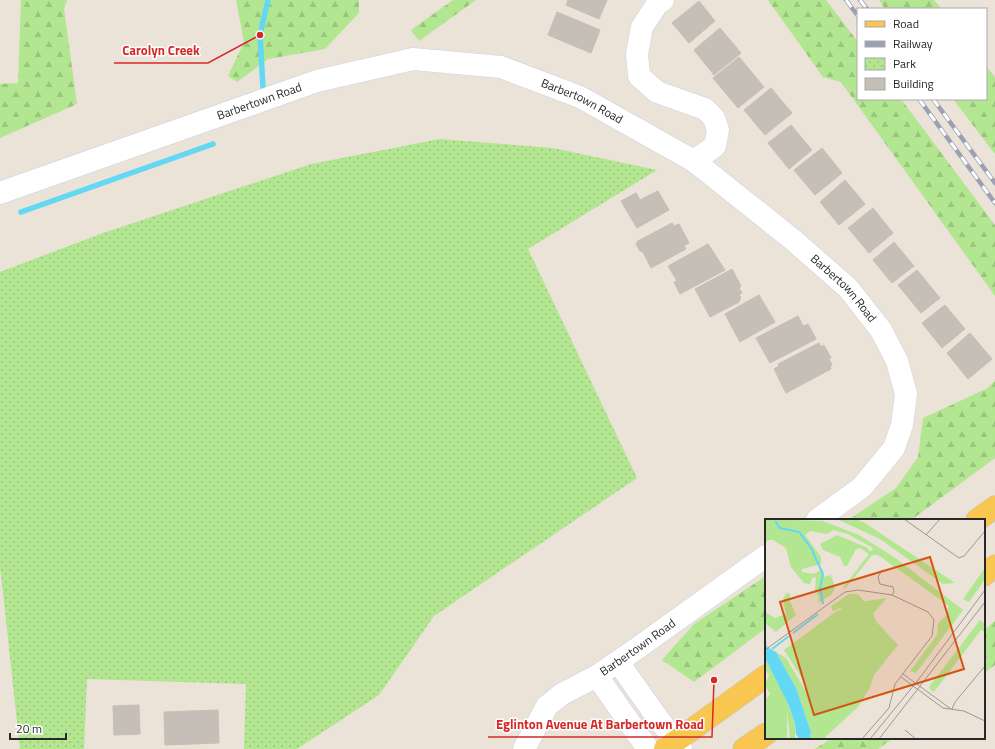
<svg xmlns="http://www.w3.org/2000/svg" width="995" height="749" font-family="'Titillium Web',sans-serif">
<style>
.forest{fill:url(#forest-firs)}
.park{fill:url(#park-dots)}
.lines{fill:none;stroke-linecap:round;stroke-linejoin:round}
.stream{stroke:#63d8f5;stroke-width:5.5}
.building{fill:#c6bfb8;stroke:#c6beb2}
.minor-casing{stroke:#cdd2e2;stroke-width:23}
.major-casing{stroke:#c3c3c3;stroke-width:23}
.minor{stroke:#fff;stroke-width:22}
.major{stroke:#f9c64f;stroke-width:22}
.rail-casing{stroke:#9ba0b3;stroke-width:4.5}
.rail{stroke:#fff;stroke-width:3;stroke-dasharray:9;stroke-linecap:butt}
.labels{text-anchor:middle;stroke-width:3;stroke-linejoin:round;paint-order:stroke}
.street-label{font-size:12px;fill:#282828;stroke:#fff}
.inset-river{fill:none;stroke:#63d8f5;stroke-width:2}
.inset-road{fill:none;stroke:#9d9892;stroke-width:1}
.view{fill:#d5540f;fill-opacity:0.15;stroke:#d5540f;stroke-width:2}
.inset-edge{fill:none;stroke:#282828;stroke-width:2}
.leader{fill:none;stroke:#d62828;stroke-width:1.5}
.callout-dot{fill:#d62828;stroke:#fff;stroke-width:1.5}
.callout-label{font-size:13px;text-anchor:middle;font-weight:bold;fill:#d62828;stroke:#fff;stroke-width:3;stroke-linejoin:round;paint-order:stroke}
</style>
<defs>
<pattern id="forest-firs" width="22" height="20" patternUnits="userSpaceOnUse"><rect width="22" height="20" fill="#b3e690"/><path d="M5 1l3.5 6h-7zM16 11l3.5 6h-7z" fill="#9ac57c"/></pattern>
<pattern id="park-dots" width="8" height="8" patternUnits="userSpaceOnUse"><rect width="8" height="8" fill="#b3e690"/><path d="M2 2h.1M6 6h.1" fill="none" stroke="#9ac57c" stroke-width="1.8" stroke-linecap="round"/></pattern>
</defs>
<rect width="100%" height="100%" fill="#ebe2d8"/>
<g class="forest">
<polygon points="21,0 67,0 64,9 77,104 0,138 0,84 18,83"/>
<polygon points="236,0 359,0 359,13 325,49 268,59 237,82 228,76 244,42"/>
<polygon points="453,0 476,0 419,41 411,30"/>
<polygon points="768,0 826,0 858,42 858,99 901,99 995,225 995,296 841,82 823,77"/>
<polygon points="879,0 934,0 942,9 885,9"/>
<polygon points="986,66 995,77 995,154 953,99 986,99"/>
<polygon points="995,381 995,458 911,520 848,520 896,488 918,457 923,418 986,389"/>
<polygon points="766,576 766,628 694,682 662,660 694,624"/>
<polygon points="995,621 995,665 984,673 984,630"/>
<polygon points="832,738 894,738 878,749 815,749"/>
</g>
<polygon class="park" points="440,139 553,148 657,170 528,249 637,478 434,616 379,695 297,749 244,749 246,684 87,679 84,749 20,749 0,566 0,272 103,233 311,164"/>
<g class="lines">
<g class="stream">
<polyline points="263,88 260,35 268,0"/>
<polyline points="21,212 213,144"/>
</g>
</g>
<g class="building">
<polygon points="568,0 607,0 599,19 566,5"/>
<polygon points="699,1 715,21 689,43 672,23"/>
<polygon points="557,12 600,30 591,53 548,35"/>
<polygon points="720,28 741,53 714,75 694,50"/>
<polygon points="739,57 764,87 738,108 713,78"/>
<polygon points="771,88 792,113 765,135 744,110"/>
<polygon points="791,125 812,150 789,169 768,143"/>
<polygon points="822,148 842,173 815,195 794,170"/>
<polygon points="845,180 865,204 839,225 820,202"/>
<polygon points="658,191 669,210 637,228 621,201 636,193 640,200"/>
<polygon points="873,208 893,233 869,253 848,228"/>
<polygon points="672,223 674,226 679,224 689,243 684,246 686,249 651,268 643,252 640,251 636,244 638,241"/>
<polygon points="894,242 914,266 892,283 873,260"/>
<polygon points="708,244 725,270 680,294 674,282 677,281 668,266"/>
<polygon points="732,269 741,286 739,288 742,293 739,295 741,297 739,302 710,317 695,289"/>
<polygon points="917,270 940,298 921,313 898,285"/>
<polygon points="759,295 775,322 740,342 725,314"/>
<polygon points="945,305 965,329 942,348 922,323"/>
<polygon points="798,316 802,324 804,326 808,324 816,339 770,363 756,338"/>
<polygon points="970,333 992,359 968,379 947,353"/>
<polygon points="819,343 821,347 824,345 831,358 829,359 832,365 830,366 831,369 786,393 774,369 779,366 778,364"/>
<polygon points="139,705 140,734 114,735 113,706"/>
<polygon points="218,710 219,743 165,745 164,712"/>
</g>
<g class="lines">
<defs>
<g id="minor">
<polyline points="663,0 658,3 642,27 637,54 639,76 657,92 705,109 714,118 718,130 715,146 694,161"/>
<path id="s1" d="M0,193L317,81L413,59L501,67L580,97L694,161L792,239L848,288L881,330L897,361L906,394L902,425L894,448L862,487L817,520"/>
<polyline points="618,662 654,713 681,749"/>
<polyline points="597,676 648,749"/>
<path id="s2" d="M524,749L547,706L562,694L597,676L639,647L766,556"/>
</g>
<g id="major">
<polyline points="977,520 995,507"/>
<polyline points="984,575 995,566"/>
<polyline points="665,749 766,676"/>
<polyline points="744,749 766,734"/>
</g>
</defs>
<use href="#minor" class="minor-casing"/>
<use href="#major" class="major-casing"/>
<use href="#minor" class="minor"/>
<use href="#major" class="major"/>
<defs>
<g id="rail">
<polyline points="846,0 858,16"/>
<polyline points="860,0 867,9"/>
<polyline points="919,99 995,203"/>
<polyline points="933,99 995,183"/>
</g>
</defs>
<use href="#rail" class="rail-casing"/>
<use href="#rail" class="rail"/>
</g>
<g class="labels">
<g class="street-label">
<text dy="4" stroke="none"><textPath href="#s1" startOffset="275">Barbertown Road</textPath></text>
<text dy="4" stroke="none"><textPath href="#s1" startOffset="611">Barbertown Road</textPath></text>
<text dy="4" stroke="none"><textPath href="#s1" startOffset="935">Barbertown Road</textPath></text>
<text dy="4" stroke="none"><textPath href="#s2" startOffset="157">Barbertown Road</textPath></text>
</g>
</g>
<g transform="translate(765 519)">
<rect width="220" height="220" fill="#ebe2d8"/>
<path d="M0,0L58,2L94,16L129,38L198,91L151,154L145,152L172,116L173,104L181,97L184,87L113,36H107L80,70L78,69L104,35L95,29L91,30L82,47H79L75,38L58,31L55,25L72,16L103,29V31L107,32L108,29L83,15L68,11L62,15L45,12L40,16L56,38V45L37,50V53L49,55L57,50L59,58L66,56L70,69L66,76L53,84L54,78L50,71L51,58L47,59L45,65L39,64L26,48L21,29L8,21H3L0,24ZM72,0H91L100,4L190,64L178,65L115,20ZM220,49V60L204,83L198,80ZM21,74L25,75V82L31,96L11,113L0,104V93L10,99L21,95L18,81ZM84,75H93L107,92L118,120L126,132L108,157L104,170L93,188L58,220H45L46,213L31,169L11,133L21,139L42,174L54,182L88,94L75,89L68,92L66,87ZM215,101L220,105V113L216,111L169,173L166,171L164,168ZM0,139L24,187L30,204V220H25L22,191V220H0V181L5,175L0,166L4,156L0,150Z" fill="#b3e690"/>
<path d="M122,79L106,97L133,126L109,156L104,171L58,220L53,196L35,156L19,131L69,94L87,84ZM83,175L87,190L63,196L59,182Z" fill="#b3e690" fill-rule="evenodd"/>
<path d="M0,118L2,128L11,133L31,169L46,213L45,220H34L31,215L30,204L24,187L0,139Z" fill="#63d8f5"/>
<path class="inset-river" d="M10,2L15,9L34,13L46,29L58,55L55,69L58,85M28,114L53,95M7,130L24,117"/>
<path class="inset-road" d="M139,0L194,39L199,37L220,12M161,16L175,0M117,51L113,58L115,65L128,68L129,73L127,76M0,131L80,73L93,71L127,76L163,93L169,101L167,117L130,165L124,189L97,220M138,155L186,190M136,158L178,189L199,192L220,202M187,190L190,183L220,147M140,211L151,220M105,220L154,160L220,71M114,220L220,83"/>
<path class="view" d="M165,38L199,150L49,196L15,83Z"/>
<rect width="220" height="220" class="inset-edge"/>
</g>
<path class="leader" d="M260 35L208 63H114M714 680L712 737H488"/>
<g class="callout-dot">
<circle cx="260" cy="35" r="4"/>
<circle cx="714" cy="680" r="4"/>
</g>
<g class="callout-label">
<text x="161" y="55">Carolyn Creek</text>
<text x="600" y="729">Eglinton Avenue At Barbertown Road</text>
</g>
<rect x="857" y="8" width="130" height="92" fill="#ffffff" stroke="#a9a9a9"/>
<rect x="865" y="21" width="20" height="6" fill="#f9c64f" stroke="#a9a9a9"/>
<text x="893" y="28" font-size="12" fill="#282828">Road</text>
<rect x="865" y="41" width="20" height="6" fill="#9ba0b3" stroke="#a9a9a9"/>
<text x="893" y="48" font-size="12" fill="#282828">Railway</text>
<rect x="865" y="58" width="20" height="12" fill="url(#park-dots)" stroke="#a9a9a9"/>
<text x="893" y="68" font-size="12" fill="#282828">Park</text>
<rect x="865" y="78" width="20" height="12" fill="#c6bfb8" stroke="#a9a9a9"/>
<text x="893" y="88" font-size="12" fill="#282828">Building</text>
<path d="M10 733v6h56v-6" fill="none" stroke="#282828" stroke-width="2"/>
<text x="16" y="733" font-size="12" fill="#282828" stroke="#ffffff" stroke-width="3" paint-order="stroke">20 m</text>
</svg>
